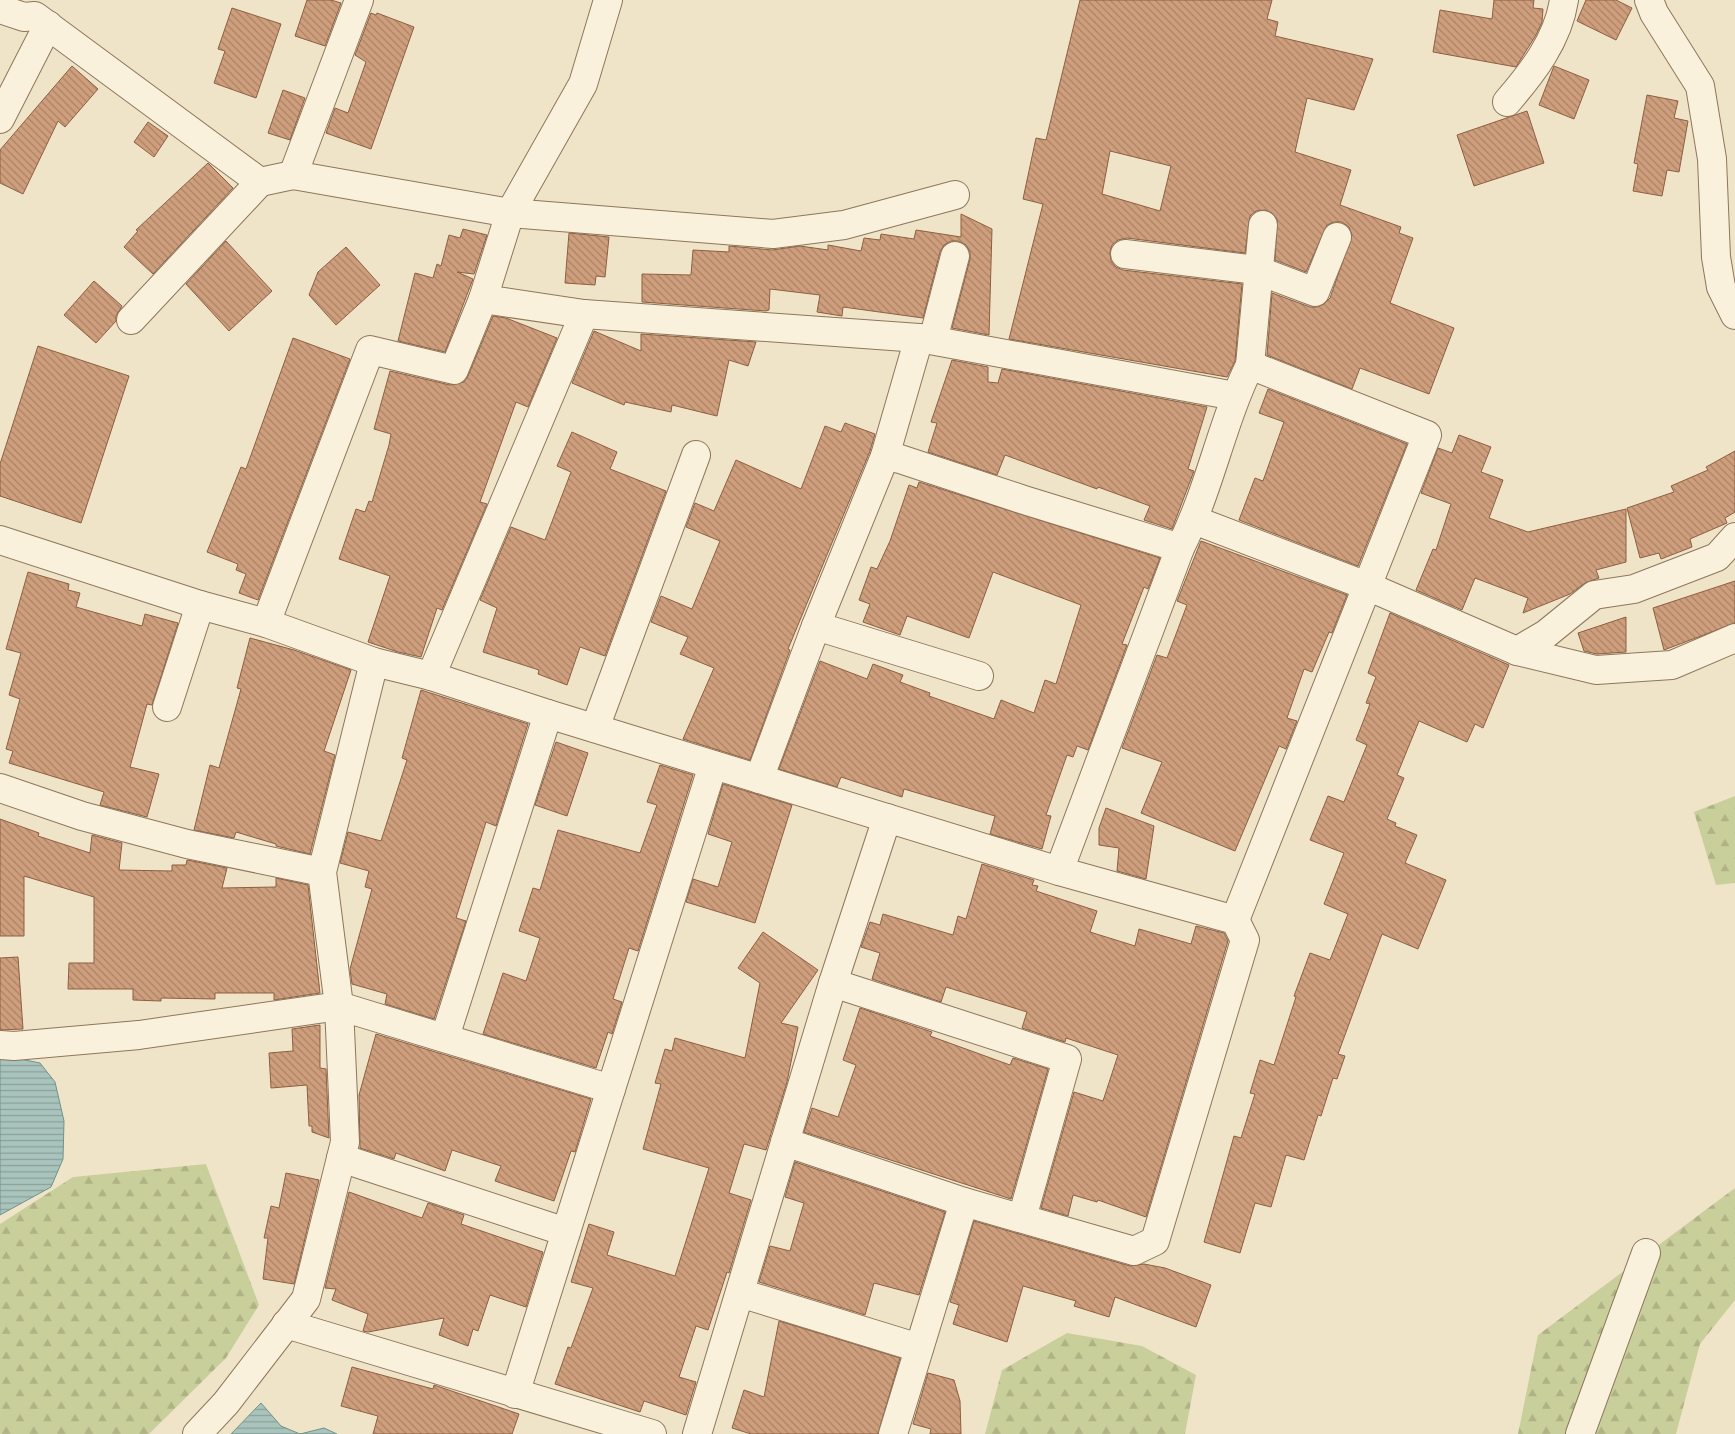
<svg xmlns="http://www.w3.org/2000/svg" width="1735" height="1434" font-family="Literata,serif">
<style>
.forest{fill:url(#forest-firs)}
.water{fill:url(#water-rules);stroke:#6f938a}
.building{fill:url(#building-back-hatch);stroke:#8d5f41;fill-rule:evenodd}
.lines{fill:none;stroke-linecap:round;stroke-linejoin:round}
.street-casing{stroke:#8d765c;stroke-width:30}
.street{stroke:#faf1dc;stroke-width:28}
</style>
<defs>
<pattern id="forest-firs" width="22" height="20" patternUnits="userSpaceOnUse" patternTransform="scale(1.25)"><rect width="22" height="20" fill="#c9cf9b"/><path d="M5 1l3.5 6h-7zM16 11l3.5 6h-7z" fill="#aeb285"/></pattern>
<pattern id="water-rules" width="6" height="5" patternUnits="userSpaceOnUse" patternTransform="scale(1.25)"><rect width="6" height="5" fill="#a9c4bc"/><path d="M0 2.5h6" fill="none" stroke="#8ba098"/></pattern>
<pattern id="building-back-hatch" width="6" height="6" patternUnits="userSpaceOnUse" patternTransform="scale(1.25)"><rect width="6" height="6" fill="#cf9f7d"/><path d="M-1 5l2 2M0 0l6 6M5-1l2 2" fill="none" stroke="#a98266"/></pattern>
</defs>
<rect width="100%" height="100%" fill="#f0e4c8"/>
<g class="forest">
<polygon points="1735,796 1735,883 1716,885 1694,812"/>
<polygon points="206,1164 259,1305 226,1358 149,1434 0,1434 0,1224 73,1177"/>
<polygon points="1735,1188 1735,1300 1700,1344 1676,1434 1518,1434 1538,1335"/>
<polygon points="1067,1333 1142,1346 1196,1375 1185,1434 985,1434 1002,1370"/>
</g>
<g class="water">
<polygon points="0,1055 40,1063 55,1082 64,1121 63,1159 51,1187 0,1215"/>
<polygon points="261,1403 281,1426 300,1434 324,1428 337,1434 231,1434"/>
</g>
<g class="building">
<polygon points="307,0 331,0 341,3 325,46 295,36"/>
<path d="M1080,0H1272L1267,19L1278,22L1275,36L1373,59L1354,110L1307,98L1295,152L1351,170L1340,205L1401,227L1399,233L1413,238L1390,303L1454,328L1429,394L1360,368L1352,389L1267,355L1272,293L1310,307H1317L1324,304L1330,298L1352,235L1349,227L1342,222H1334L1327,225L1306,272L1275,260L1277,219L1272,213L1265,210L1256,211L1250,216L1245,253L1127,238L1118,240L1112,245L1110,252L1111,261L1116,267L1123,270L1242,284L1235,361L1227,377L1009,339L1043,204L1023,199L1036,138L1046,140ZM1110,151L1171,166L1160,211L1102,194Z"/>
<polygon points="1494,0 1534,0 1533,8 1543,9 1542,22 1536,35 1516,67 1433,52 1440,10 1492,19"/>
<polygon points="1586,0 1616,0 1632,8 1616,40 1577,21"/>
<polygon points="232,8 281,24 256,98 214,83 225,51 218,49"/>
<polygon points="371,13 376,15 377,13 414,27 371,149 326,133 335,108 348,113 366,62 355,55"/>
<polygon points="72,66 98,89 65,127 58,121 23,194 0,183 0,150"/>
<polygon points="1554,66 1589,80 1574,119 1539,105"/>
<polygon points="283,90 305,98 290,140 268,133"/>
<polygon points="1647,95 1678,101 1674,118 1688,121 1679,172 1667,170 1662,196 1633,191 1638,164 1634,163"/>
<polygon points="1527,111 1544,163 1474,186 1457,135"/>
<polygon points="148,122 168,136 154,157 134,142"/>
<polygon points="208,163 233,188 153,274 124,247 138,231 136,230"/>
<polygon points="961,214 992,229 989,335 952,328 970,259 970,252 966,245 958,241 951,241 944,245 940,252 923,318 843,307 842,316 817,312 820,295 770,289 769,310 766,311 642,302 642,274 691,275 693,250 729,252 729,246 772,250 800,246 828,250 828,245 861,251 864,238 880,240 881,234 914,239 916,230 961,237"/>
<polygon points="463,229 487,235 474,274 457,272 473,279 445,352 398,341 415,273 433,278 437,264 441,266 449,235 460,238"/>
<polygon points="569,233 609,237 605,277 596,276 595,285 565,283"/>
<polygon points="226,241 272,291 229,331 186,284"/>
<polygon points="346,247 380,285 336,325 309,295 318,272"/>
<polygon points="94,281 122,306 116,316 116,321 96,343 64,315"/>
<polygon points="493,316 506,318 557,338 528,407 516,402 480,502 487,504 442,610 437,608 421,657 398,652 368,642 390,576 339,559 356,509 365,512 369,501 372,502 389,445 391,434 374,429 390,371 450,385 464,382 468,376"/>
<polygon points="594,331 641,351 641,334 756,342 748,366 729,360 717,416 672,405 671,412 625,402 624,405 572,383"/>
<polygon points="293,338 350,359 258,600 239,593 246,574 236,570 238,564 207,552 241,467 246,469"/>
<polygon points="38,346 129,376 81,523 0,496 0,464"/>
<polygon points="952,360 988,367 988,382 998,383 1002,369 1207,407 1188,469 1194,471 1172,529 1144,520 1150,506 1098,487 1097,489 1005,455 997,475 928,452 937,423 931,422"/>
<polygon points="1268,389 1407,444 1358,566 1239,520 1255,478 1263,481 1284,422 1259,413"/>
<polygon points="845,423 875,434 870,451 788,649 790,650 750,760 683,739 714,668 680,654 688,637 651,622 661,596 692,609 720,541 686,527 695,503 714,511 736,460 801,489 825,426 841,432"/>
<polygon points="572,432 617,452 610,469 666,491 605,656 580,647 567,685 538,674 539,670 483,652 497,608 480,600 511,527 545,540 571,472 557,466"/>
<polygon points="1459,435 1491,447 1481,472 1503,480 1489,518 1528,532 1626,509 1626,562 1596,570 1599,578 1585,583 1570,594 1523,613 1528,598 1475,578 1462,610 1416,590 1433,549 1436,550 1451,504 1421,493 1438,448 1452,453"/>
<polygon points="1735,451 1735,512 1725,518 1727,523 1690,539 1692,547 1661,559 1659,553 1640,558 1627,508 1674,492 1671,486 1708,470 1706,467"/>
<polygon points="919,482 1160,558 1148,589 1144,587 1122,644 1127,645 1088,750 1077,746 1073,757 1067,755 1046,815 1051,816 1042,849 990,834 995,816 904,789 902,797 841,777 837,787 779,769 820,661 867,679 873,664 903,675 900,682 930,693 929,696 994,719 1001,700 1034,713 1045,680 1056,684 1081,605 993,572 969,638 907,616 900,635 863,622 870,604 859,600 871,567 877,569 890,541 909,485 917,488"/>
<polygon points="1201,541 1347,595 1332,633 1329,632 1312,672 1304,669 1287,718 1297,721 1286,749 1279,746 1235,851 1141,813 1162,762 1122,748 1157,655 1167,658 1187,605 1177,601"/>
<polygon points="28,572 69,584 68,590 80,593 76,607 142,626 145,614 178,623 152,705 147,704 130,767 159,774 147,817 100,805 104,792 9,763 13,751 6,749 20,699 9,695 21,653 6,649"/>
<polygon points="1735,581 1735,623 1664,650 1653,608"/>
<polygon points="1390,613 1509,665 1483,728 1475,724 1467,742 1419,721 1397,775 1404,778 1387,819 1396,823 1395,826 1417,835 1405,863 1446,880 1418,949 1382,934 1338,1054 1345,1056 1337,1079 1333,1078 1321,1116 1318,1115 1304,1160 1286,1155 1271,1207 1255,1203 1240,1253 1204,1242 1234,1136 1241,1138 1255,1094 1250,1093 1260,1060 1274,1065 1296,997 1294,996 1310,953 1330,960 1348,914 1324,904 1344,853 1310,840 1328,796 1344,802 1367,745 1356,740 1370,704 1366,703 1376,677 1368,673"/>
<polygon points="1626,617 1626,652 1597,654 1584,651 1578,633"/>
<polygon points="250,638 294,650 351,670 324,751 335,755 310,854 276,846 276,844 236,832 234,838 194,830 210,765 219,768 241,689 237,688"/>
<polygon points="421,690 528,724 496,826 486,822 456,918 466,921 434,1019 385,1004 387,994 352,984 350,969 372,889 365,887 369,871 340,863 348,832 381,841 407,760 402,758"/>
<polygon points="556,742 588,753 567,816 535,805"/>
<polygon points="660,765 693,775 638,951 629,948 613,999 622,1002 612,1034 608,1032 596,1068 483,1034 503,973 526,981 540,938 519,931 533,888 540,890 558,830 640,853 657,805 647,802"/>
<polygon points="723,784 792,805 755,923 686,902 693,879 718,887 732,842 708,834"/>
<polygon points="1106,808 1154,826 1146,879 1117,871 1119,848 1099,845 1099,828"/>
<polygon points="0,819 39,833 38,836 90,853 92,835 122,843 119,870 172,871 172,865 186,865 187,860 227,868 222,888 276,887 276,878 308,885 320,993 274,1000 274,993 215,993 215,999 161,998 161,1001 133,1000 133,989 68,989 69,963 94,963 94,897 24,876 24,936 0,936"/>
<polygon points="982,864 1034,880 1032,885 1038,886 1036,891 1097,911 1090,932 1135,946 1139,929 1191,944 1196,926 1224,933 1228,941 1146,1217 1098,1200 1097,1202 1073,1195 1068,1216 1041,1208 1074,1092 1103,1101 1118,1055 1066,1038 1065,1042 1022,1028 1027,1012 946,987 941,1002 872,979 880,953 861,947 870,922 880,925 883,914 953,935 958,916 966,919"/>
<polygon points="763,932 818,970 781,1023 798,1027 787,1082 766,1150 744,1144 729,1193 751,1200 729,1273 727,1272 708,1330 696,1326 679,1377 696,1382 686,1415 644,1401 640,1412 555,1384 568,1347 571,1348 593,1288 571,1282 589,1224 614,1232 607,1255 675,1276 709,1168 643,1149 661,1084 655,1083 665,1049 672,1051 675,1038 745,1058 760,983 738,968"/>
<polygon points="18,957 23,1029 0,1030 0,958"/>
<polygon points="860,1008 932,1032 930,1036 1010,1065 1013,1058 1048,1069 1011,1199 804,1132 812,1108 838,1117 856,1065 843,1060"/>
<polygon points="320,1025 320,1068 326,1069 329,1138 312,1132 312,1126 309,1126 307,1085 271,1088 269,1053 293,1051 292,1029"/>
<polygon points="376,1034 591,1099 575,1152 571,1151 554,1201 495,1181 501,1166 452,1150 445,1171 396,1153 394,1159 360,1148 359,1095"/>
<polygon points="795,1162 945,1212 919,1295 874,1283 865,1315 759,1282 770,1246 790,1251 804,1203 785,1197"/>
<polygon points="286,1173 319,1180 294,1284 263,1279 268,1238 264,1238 271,1206 279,1208"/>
<polygon points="349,1192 422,1218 428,1203 464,1215 461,1224 543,1252 526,1307 490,1295 478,1331 473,1329 468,1346 439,1335 444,1318 368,1332 363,1331 368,1314 332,1300 336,1289 325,1288"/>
<polygon points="974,1221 1130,1266 1144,1264 1165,1268 1211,1285 1196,1327 1115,1297 1109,1317 1074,1306 1076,1301 1023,1286 1007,1342 953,1324 959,1305 950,1302"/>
<polygon points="779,1321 900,1358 878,1434 751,1434 732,1428 744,1390 764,1397"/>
<polygon points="352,1367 433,1389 434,1385 519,1414 512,1434 373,1434 378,1416 341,1406"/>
<polygon points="928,1373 954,1380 960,1401 961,1434 930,1434 931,1429 913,1424"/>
</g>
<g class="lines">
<defs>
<g id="street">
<polyline points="1649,0 1654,13 1700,86 1712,159 1716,257 1721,287 1735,315"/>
<polyline points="0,9 24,17 35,16 260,182 293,175 510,213 773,234 844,225 955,195"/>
<path d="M1507,102C1532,73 1558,40 1564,0"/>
<polyline points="0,119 48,25"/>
<polyline points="293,175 359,0"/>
<polyline points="1125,254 1257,270 1315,292 1337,237"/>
<polyline points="483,299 584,314 919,338 1235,396"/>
<polyline points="131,320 260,182"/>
<polyline points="933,340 955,256"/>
<polyline points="1250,365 1263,225"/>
<polyline points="885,456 900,459 1024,500 1180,548"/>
<polyline points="1194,520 1367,586 1517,651 1546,634 1594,595 1634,589 1717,557 1735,537"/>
<polyline points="0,540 200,605 266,623 374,662 431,676 548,714 1059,871 1235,920 1245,940 1155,1241 1134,1251 964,1202 893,1434"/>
<polyline points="266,623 370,350 454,370 483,299 510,213 583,84 608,0"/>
<polyline points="816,626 979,676"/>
<polyline points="1517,651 1596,670 1672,665 1735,638"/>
<polyline points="431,676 584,314"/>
<polyline points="167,707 200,605"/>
<polyline points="595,728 696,455"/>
<polyline points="759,779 816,626 885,456 919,338"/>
<polyline points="0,788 82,816 187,844 322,872"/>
<path d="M1059,871L1180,548C1210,489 1221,424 1250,365L1427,435L1235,920"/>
<polyline points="833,983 1067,1059 1022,1218"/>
<polyline points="445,1037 548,714"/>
<polyline points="0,1045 14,1046 139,1035 339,1006 611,1089"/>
<polyline points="785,1142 964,1202"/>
<polyline points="341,1158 566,1232"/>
<polyline points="740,1293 919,1348"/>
<polyline points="286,1324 652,1434"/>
<polyline points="515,1394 713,765"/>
<polyline points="197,1434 226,1403 306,1299 345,1142 339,1006 322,872 374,662"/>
<polyline points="697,1434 833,983 887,818"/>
<polyline points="1580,1434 1646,1253"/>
</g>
</defs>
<use href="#street" class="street-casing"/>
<use href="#street" class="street"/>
</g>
</svg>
